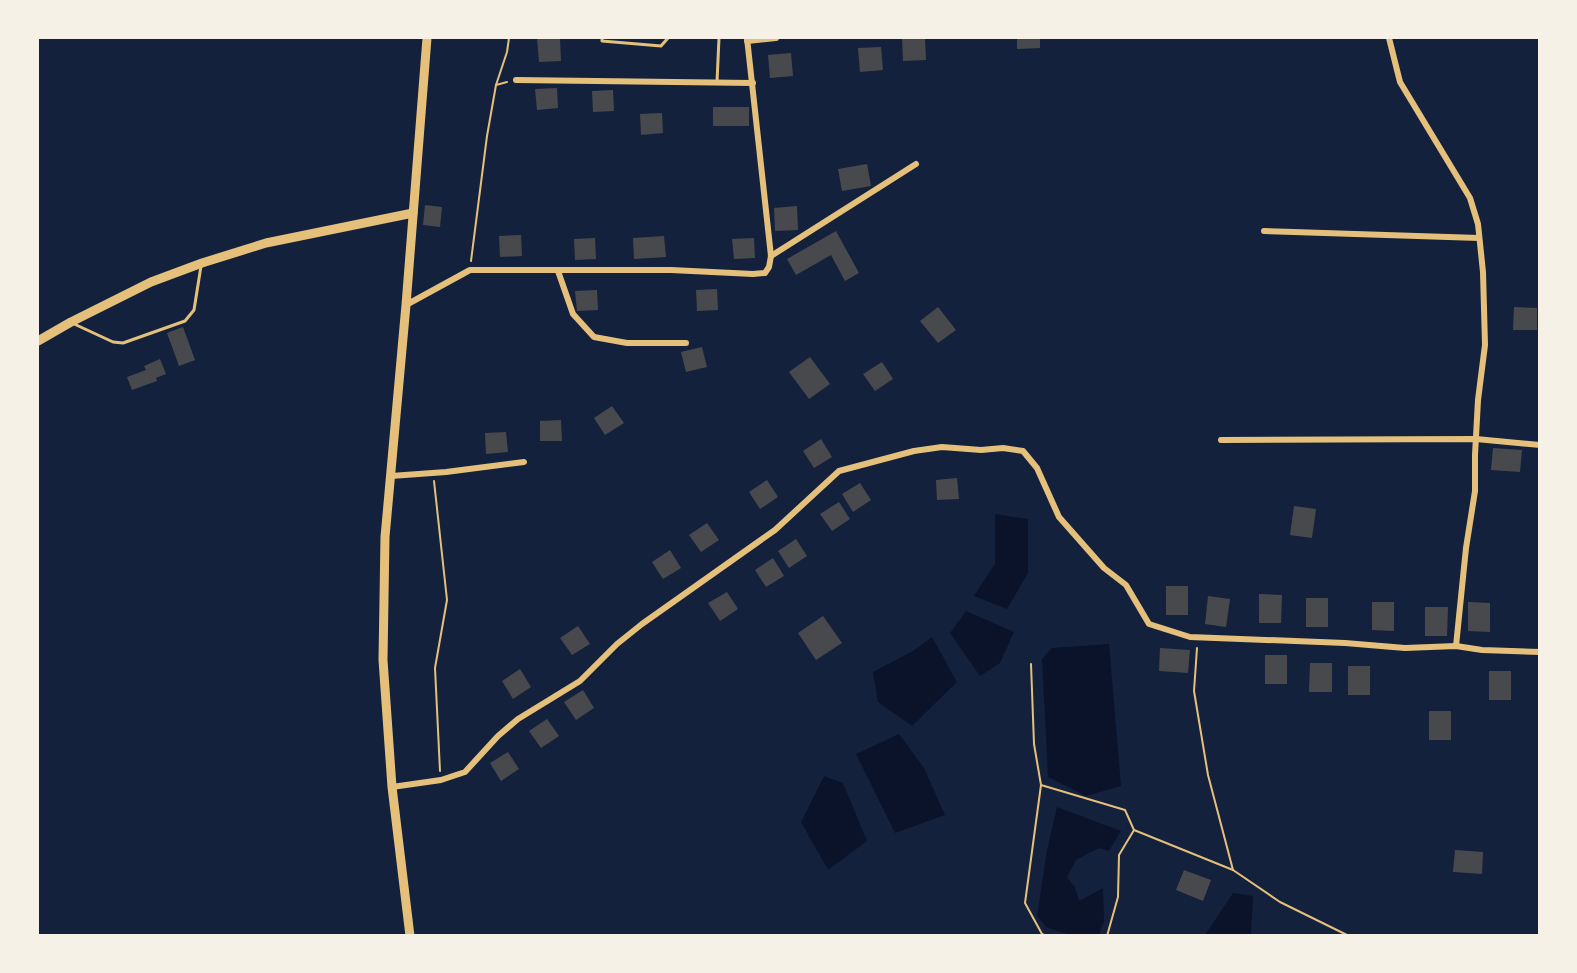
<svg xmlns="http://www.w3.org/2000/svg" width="1577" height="973" font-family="Lato,sans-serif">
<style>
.water{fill:#0b132b}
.building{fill:#48494c}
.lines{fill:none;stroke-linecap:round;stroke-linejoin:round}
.path{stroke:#e5c07b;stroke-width:2}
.service{stroke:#e5c07b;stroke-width:3}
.minor{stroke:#e5c07b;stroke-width:6}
.primary{stroke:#e5c07b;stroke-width:9}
</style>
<rect width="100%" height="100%" fill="#14213d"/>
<g class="water">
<polygon points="995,514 1028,519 1028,573 1007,609 974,596 995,564"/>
<polygon points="966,611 1014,632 1000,663 980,676 950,633"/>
<polygon points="932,637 957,682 912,726 878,702 873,672 913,651"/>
<polygon points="1109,644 1121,786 1086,796 1048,777 1042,659 1052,648"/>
<polygon points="899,734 924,768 945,815 895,833 856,754"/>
<polygon points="824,776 843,783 867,841 828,870 801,822"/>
<polygon points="1057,807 1121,831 1109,851 1099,848 1076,860 1067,877 1075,887 1079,901 1103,888 1104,921 1099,935 1070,935 1046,927 1037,916 1047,850"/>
<polygon points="1233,893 1253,896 1251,935 1205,935"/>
</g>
<g class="building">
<polygon points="537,38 560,38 561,61 539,62"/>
<polygon points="902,38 925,38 926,60 903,61"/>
<polygon points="1017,38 1040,38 1040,48 1017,49"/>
<polygon points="881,47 883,70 860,72 858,48"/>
<polygon points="791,53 793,76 770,78 768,55"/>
<polygon points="557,88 558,108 537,110 535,89"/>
<polygon points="613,90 614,111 593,112 592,91"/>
<rect x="713" y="107" width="36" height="19"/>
<polygon points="662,113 663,133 641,135 640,114"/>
<polygon points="867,164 871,186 842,191 838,169"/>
<polygon points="425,205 442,207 440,227 423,225"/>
<polygon points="797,206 798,230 775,231 774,208"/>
<polygon points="836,231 859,273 845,281 831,255 796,275 787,259"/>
<polygon points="521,235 522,256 500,257 499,236"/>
<polygon points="664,236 666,257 634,259 633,238"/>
<polygon points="595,238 596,259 575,260 574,239"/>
<polygon points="754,238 755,258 734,259 732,239"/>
<polygon points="717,289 718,310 697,311 696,290"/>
<polygon points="597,290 598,310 577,311 575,291"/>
<polygon points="938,307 956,330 938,343 920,321"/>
<polygon points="1514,307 1537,308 1537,330 1513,330"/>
<polygon points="183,327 195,360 179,366 167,333"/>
<polygon points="702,347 707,367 686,372 681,352"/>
<polygon points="810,357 830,384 809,399 789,372"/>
<polygon points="160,359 166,374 156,378 157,381 132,390 127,377 146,370 144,366"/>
<polygon points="882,362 893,379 875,391 863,374"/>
<polygon points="612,406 624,423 605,435 594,418"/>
<polygon points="561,420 562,441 540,441 540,421"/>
<polygon points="506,432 508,452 486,454 485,433"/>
<polygon points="821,439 832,457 814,468 803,451"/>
<polygon points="1493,448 1522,450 1520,472 1491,470"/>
<polygon points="957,478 959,499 937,500 936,480"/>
<polygon points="767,480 778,497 760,509 749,492"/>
<polygon points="860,483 871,500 853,512 842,494"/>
<polygon points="839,502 850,519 832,531 820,514"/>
<polygon points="1294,506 1316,509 1312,538 1290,535"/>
<polygon points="707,523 719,540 701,552 689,535"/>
<polygon points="796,539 807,556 789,568 778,551"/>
<polygon points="670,550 681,568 663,579 652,562"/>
<polygon points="773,558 784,576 766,587 755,570"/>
<rect x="1166" y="586" width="22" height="29"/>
<polygon points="727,592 738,609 720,621 708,603"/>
<polygon points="1259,594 1282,595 1281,623 1259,623"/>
<polygon points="1208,596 1230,599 1226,627 1205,624"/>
<rect x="1306" y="598" width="22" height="29"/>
<polygon points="1372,602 1394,602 1394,631 1372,630"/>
<polygon points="1468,602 1490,603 1490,632 1468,631"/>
<polygon points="1425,607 1448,607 1447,636 1425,636"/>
<polygon points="823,616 842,643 816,660 798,633"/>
<polygon points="578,626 590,644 572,655 560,638"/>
<polygon points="1160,648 1190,650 1188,673 1159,671"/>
<rect x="1265" y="655" width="22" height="29"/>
<polygon points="1310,663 1332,663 1332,692 1309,692"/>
<rect x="1348" y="666" width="22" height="29"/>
<polygon points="520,669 531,687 513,699 502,681"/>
<rect x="1489" y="671" width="22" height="29"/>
<polygon points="583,690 594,708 576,720 564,702"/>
<rect x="1429" y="711" width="22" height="29"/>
<polygon points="547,719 559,736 541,748 529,731"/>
<polygon points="508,752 519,769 501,781 490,763"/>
<polygon points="1455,850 1483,852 1482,874 1453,872"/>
<polygon points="1184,870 1211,880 1203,901 1176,890"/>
</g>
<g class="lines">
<g class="path">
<polyline points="496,85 507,82"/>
<polyline points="471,261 487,136 496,85 507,52 509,38"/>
<polyline points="434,481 447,600 435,668 440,771"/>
<polyline points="1197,648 1194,691 1208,775 1233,870 1280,902 1349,936"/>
<polyline points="1031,664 1034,744 1041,785 1125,810 1134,830 1233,870"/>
<polyline points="1041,785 1025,903 1042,934 1046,936"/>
<polyline points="1107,936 1118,897 1119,855 1134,830"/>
</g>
<g class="service">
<polyline points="602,38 602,41 661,46 668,38"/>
<polyline points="717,82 719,38"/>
<polyline points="72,323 113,342 123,343 185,321 194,310 201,266"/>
</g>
<g class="minor">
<polyline points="1389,38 1400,82 1470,198 1478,224 1483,272 1485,345 1478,400 1475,455 1475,491 1466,548 1456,646"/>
<polyline points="747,41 776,38"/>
<polyline points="516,80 753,83"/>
<polyline points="1264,231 1479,238"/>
<polyline points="771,256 916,164"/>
<polyline points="558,271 573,314 594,337 627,343 686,343"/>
<polyline points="406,305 470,270 671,270 753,274 765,273 769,267 771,256 747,38"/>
<polyline points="1221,440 1476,439 1540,445"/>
<polyline points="391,476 446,472 524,462"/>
<polyline points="392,787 441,780 465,772 498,736 518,719 580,681 617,644 642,624 775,530 839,471 914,451 942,447 981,450 1003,448 1023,451 1037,468 1059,517 1104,568 1126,585 1149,624 1190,637 1345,643 1405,648 1456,646 1482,650 1540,652"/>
</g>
<g class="primary">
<polyline points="38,341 71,322 151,282 202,263 266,243 413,213"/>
<polyline points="410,936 392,787 383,660 385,537 406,305 427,38"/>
</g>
</g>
<rect width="1577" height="973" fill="none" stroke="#f6f1e7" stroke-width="78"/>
</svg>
